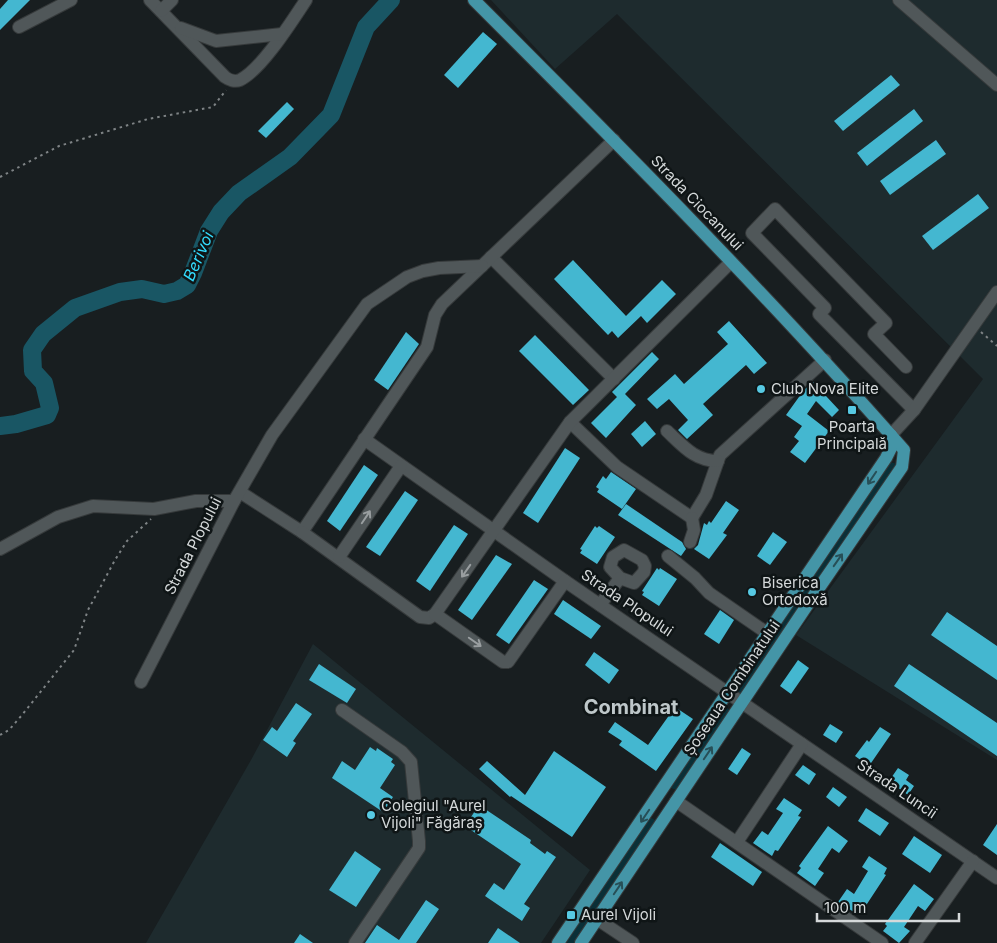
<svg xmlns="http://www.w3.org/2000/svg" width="997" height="943" font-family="Inter,sans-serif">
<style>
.built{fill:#1e2b2e}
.green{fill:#0a2f37}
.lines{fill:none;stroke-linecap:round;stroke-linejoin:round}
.river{stroke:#195664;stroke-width:18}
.building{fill:#44b7d0}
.minor-casing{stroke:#363a3b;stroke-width:14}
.major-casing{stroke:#363a3b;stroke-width:14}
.path{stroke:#7e8385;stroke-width:2;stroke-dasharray:2.5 4;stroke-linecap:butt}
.minor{stroke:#505759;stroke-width:12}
.major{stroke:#4495a7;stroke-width:12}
.oneway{stroke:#274f57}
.oneway2{stroke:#999ea0}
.poi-dot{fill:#57c9e3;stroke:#0f1516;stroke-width:2}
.labels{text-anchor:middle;stroke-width:5;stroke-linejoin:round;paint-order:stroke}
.street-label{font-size:15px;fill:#d5d9da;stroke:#0f1516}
.poi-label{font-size:15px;fill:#d5d9da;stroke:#0f1516;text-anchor:start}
.water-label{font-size:16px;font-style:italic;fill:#3df;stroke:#0f1516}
.district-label{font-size:20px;font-weight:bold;fill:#bec7c9;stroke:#0f1516}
</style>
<rect width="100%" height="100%" fill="#181e20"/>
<g class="built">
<polygon points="491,0 997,0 997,760 796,635 983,379 617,14 555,69"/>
<polygon points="313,644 590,870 541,943 146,943 251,760"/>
</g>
<g class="green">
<polygon points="890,462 897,464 807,595 802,594"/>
<polygon points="793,605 798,608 741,694 737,693"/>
<polygon points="724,706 730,710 677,790 671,788 670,786"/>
<polygon points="650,817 656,821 575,943 564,943"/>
</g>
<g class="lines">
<polyline class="river" points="0,426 16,424 47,415 50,408 44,383 33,371 32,350 43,334 75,308 120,292 142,289 164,294 177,291 187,285 193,273 209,231 221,212 239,193 290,157 331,115 366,27 391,0"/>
</g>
<g class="building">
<polygon points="8,0 30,0 0,30 0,9"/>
<polygon points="483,32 497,44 458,88 444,75"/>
<polygon points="891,75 900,85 843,131 834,121"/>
<polygon points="287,102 294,109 266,138 258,131"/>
<polygon points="914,109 923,121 867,166 857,153"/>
<polygon points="936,140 946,154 890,195 880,181"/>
<polygon points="978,194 989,208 933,250 922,236"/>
<polygon points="573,260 626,316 662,280 676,294 647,323 641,316 618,338 612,331 608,335 554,279"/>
<polygon points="729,321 767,363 754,374 746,365 703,404 713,415 687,439 678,430 688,420 669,399 657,409 647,399 675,374 684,384 728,344 717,332"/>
<polygon points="406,332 419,344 388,390 374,380"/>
<polygon points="535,335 589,390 573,405 519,351"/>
<polygon points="652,352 659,359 625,394 636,405 606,438 591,423 617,397 612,392"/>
<polygon points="813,382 839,410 832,417 816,401 807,414 829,431 805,463 790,452 799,441 794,437 802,426 786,415 804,390"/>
<polygon points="645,421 656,434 642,447 631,434"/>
<polygon points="565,448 580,458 538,523 523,513"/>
<polygon points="364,465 378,475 340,531 327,521"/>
<polygon points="611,472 636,489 622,509 597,492 599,489 596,487 603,476 606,479"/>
<polygon points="405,491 418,500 380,556 366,547"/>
<polygon points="726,501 739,510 723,533 727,535 709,559 694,549 698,545 704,523 707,525 709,521 711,523"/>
<polygon points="626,504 682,542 686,549 681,556 618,515"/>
<polygon points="454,525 468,534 430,591 416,581"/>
<polygon points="595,526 597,528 599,526 615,537 597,564 580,553 582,550 580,549"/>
<polygon points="773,532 787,542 770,565 757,556"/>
<polygon points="496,555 512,564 472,620 458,610"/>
<polygon points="657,568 659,570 660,568 677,579 659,606 642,595 644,592 642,591"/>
<polygon points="534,580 548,589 509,644 496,635"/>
<polygon points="563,600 601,626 591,639 554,614"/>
<polygon points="720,610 734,620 719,644 704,634"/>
<polygon points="947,612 997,646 997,680 931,635"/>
<polygon points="594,652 619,670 609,684 585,665"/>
<polygon points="798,660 809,668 791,694 780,686"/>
<polygon points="319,664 356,689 347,703 309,680"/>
<polygon points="909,664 997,723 997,756 894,686"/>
<polygon points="296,703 312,714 293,741 296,743 287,757 263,740 272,727 277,731"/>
<polygon points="675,707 693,719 656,771 619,745 622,741 608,732 615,722 648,745"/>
<polygon points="830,724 843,732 836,743 823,735"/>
<polygon points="880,727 891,734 869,766 855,756 867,740 869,742"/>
<polygon points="370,747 376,751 377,748 393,759 391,762 395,765 380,788 393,797 383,812 332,778 342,761 355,770"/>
<polygon points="742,748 751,754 737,775 728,769"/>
<polygon points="554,751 606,787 572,837 511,796 510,797 479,769 487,761 525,795"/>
<polygon points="803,765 816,774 809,785 795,775"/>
<polygon points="898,768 909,775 906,780 914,786 908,795 889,781"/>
<polygon points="833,787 847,797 839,807 826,797"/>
<polygon points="784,798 802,810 798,816 801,817 778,851 775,850 772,856 753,843 762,831 768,835 783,813 776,809"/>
<polygon points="479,805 531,840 530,843 545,854 547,851 556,857 524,904 530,908 522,921 485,896 494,883 504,890 521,864 465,826"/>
<polygon points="866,808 889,823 880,836 858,821"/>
<polygon points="997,824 997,855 983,845"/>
<polygon points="828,826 848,841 839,853 832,848 818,869 824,873 815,886 797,873 801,868 799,866"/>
<polygon points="914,836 942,855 930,873 902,854"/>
<polygon points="720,843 762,872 753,886 711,857"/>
<polygon points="355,851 381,869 356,907 329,890"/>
<polygon points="869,856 887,868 884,874 886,875 863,910 861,908 857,914 838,902 847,889 854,894 868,871 862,867"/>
<polygon points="914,884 934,899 925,911 918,906 904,927 910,931 899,943 883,931 887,926 885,924"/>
<polygon points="426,900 439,909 416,943 365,943 377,925 399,940"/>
<polygon points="498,928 520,943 488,943"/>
<polygon points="300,934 313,943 294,943"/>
</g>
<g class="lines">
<defs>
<g id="minor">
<path d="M150,0L225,77C229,80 235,82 240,80C262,69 292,21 306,0"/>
<polyline points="899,0 997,85"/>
<polyline points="161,11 172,0"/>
<polyline points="19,27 71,0"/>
<polyline points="181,28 216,41 282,34"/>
<polyline points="491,257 614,379"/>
<polyline points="906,367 874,334 886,323 775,209 752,233 825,308 819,314 914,410"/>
<polyline points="570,422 617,467 692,518 706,495 720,455 825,360"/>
<path d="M667,431C683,446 695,461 718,461"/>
<polyline points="891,435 914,410 997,292"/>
<polyline points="364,439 565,581 997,878"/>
<polyline points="240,492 302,532 427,347 435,315 442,304 614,140"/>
<polyline points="302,532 420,617 429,618 435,614 570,422 731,262"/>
<polyline points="690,542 694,530 692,518"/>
<polyline points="0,549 58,517 93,506 154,509 196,501 234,501"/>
<polygon points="624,550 642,560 645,566 644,572 634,583 620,578 610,567 613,557"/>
<polyline points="668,556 695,578 709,593 767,633"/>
<polyline points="339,557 401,466"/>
<polyline points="600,605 620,578"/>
<polyline points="435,614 503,662 508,662 565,581"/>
<polyline points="141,682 234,501 272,435 367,304 407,277 423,271 439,268 482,266"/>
<polyline points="342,710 402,752 411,762 419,841 419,848 355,943"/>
<polyline points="676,801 882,943"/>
<polyline points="737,842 802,744"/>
<polyline points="597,919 633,943"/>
<polyline points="915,943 973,861"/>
</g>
<g id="major">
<path d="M474,0C621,147 767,294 904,450L902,467L808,604L581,943"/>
<polyline points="558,943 886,458 891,448 891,435"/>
</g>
</defs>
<use href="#minor" class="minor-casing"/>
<use href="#major" class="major-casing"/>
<g class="path">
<polyline points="0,177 59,146 148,119 213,107 226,90"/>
<polyline points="981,332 997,346"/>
<polyline points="0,735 9,730 22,715 74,650 88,610 115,560 127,541 151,519"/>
</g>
<use href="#minor" class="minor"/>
<use href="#major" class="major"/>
</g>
<defs><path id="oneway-shaft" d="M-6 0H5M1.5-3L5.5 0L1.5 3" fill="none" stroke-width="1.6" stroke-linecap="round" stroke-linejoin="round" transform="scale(1.25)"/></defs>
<g class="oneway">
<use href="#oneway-shaft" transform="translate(872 478) rotate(124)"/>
<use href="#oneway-shaft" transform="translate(838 560) rotate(-55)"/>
<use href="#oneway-shaft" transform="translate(708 753) rotate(-56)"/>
<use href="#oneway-shaft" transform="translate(645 816) rotate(124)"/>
<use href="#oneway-shaft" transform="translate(618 888) rotate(-56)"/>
</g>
<g class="oneway2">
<use href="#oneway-shaft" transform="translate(366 517) rotate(-56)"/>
<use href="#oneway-shaft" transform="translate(466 571) rotate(125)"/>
<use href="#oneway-shaft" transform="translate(475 642) rotate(35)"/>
</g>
<g class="poi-dot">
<circle cx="761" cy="389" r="5"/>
<rect x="847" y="405" width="10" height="10" rx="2.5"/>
<circle cx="752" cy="592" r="5"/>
<circle cx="371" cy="815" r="5"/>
<rect x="566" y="910" width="10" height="10" rx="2.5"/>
</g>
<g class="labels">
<g class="street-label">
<text transform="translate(697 203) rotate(46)" y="5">Strada Ciocanului</text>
<text transform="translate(193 546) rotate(-63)" y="5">Strada Plopului</text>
<text transform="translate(627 603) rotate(34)" y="5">Strada Plopului</text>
<text transform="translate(732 688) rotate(-56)" y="5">Șoseaua Combinatului</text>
<text transform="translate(897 789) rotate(34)" y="5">Strada Luncii</text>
</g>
<g class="poi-label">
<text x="771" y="394">Club Nova Elite</text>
<text x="852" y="432" text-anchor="middle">Poarta<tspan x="852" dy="17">Principală</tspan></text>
<text x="762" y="588">Biserica<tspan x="762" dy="17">Ortodoxă</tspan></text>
<text x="381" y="811">Colegiul "Aurel<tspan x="381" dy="17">Vijoli" Făgăraș</tspan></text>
<text x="581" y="920">Aurel Vijoli</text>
</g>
<g class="water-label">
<text transform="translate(198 256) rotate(-66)" y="6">Berivoi</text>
</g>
<g class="district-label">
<text x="631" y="714">Combinat</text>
</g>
</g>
<path d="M817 913v8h142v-8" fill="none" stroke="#d5d9da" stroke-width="2.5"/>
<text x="824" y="913" font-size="15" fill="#d5d9da" stroke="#0f1516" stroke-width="4" paint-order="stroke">100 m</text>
</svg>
